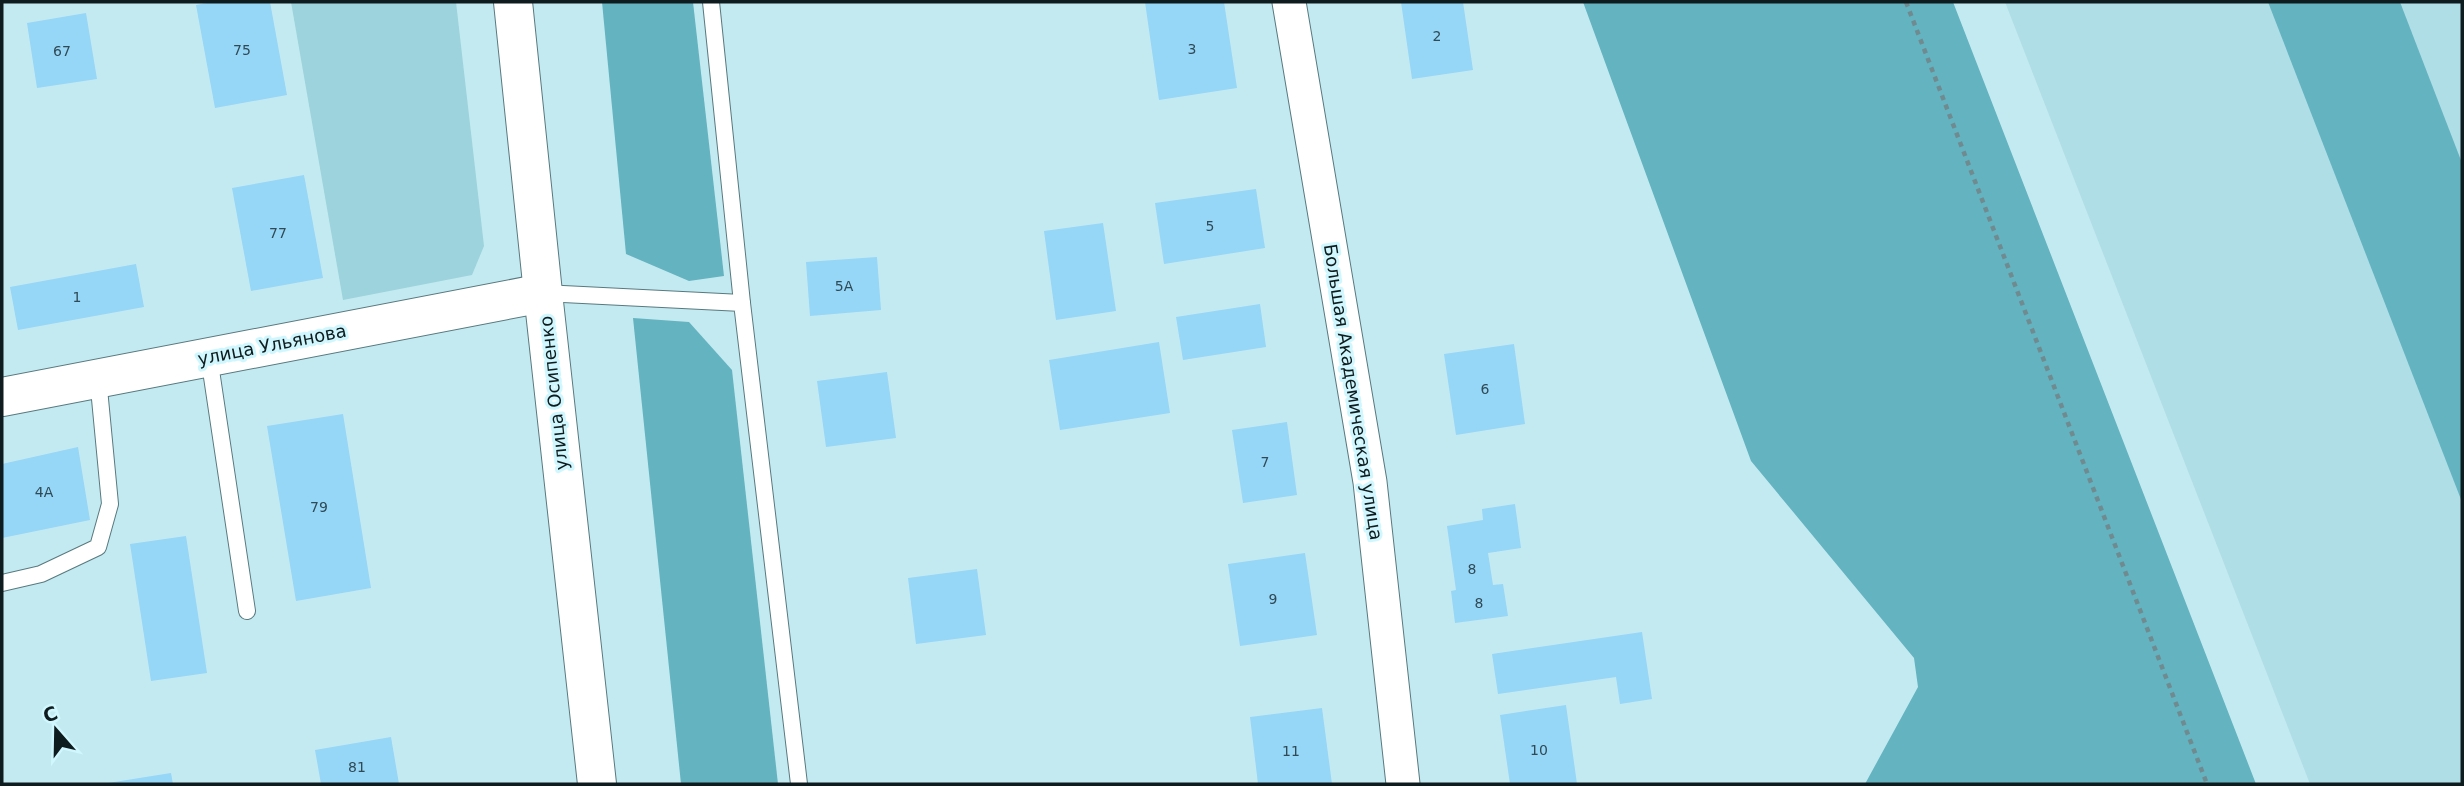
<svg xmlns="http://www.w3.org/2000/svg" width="2464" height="786" font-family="'DejaVu Sans',sans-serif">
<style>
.built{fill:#afdee6}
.green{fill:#9cd3dd}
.forest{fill:#64b3c0}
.building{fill:#96d6f7}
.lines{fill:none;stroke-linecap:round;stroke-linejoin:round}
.service-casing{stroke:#57797f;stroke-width:18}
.minor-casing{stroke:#57797f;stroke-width:35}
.secondary-casing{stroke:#57797f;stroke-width:40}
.path{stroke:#708b90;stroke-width:4.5;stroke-dasharray:5 5;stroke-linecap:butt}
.service{stroke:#fff;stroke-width:16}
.minor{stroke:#fff;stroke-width:33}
.secondary{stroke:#fff;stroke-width:38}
.labels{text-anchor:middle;stroke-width:6;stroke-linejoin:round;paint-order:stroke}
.number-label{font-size:14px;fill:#304a55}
.street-label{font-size:18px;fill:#0e1c1f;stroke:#d1f7fe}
</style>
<rect width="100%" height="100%" fill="#c4eaf1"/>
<polygon class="built" points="2005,2 2462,2 2462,784 2310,784"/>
<polygon class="green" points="291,2 456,2 484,246 472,275 343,300"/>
<g class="forest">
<polygon points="602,2 693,2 724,276 689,281 626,254"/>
<polygon points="1583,2 1953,2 2256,784 1865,784 1918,687 1914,658 1751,461"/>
<polygon points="2268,2 2400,2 2462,163 2462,502"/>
<polygon points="633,318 689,322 732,370 778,784 681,784"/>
</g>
<g class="building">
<polygon points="212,2 270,2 287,95 215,108 196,5"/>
<polygon points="1145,2 1224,2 1237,88 1159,100"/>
<polygon points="1401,2 1463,2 1473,70 1412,79"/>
<polygon points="86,13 97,79 37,88 27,23"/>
<polygon points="304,175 323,278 251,291 232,188"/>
<polygon points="1256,189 1265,248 1164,264 1155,203"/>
<polygon points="1103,223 1116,311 1056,320 1044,231"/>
<polygon points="877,257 881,310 810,316 806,262"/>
<polygon points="136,264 144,307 18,330 10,287"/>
<polygon points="1260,304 1266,347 1183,360 1176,317"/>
<polygon points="1159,342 1170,413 1060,430 1049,360"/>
<polygon points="1514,344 1525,424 1456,435 1444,354"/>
<polygon points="887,372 896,438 826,447 817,381"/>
<polygon points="343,414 371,588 296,601 267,426"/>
<polygon points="1287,422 1297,495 1243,503 1232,430"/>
<polygon points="78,447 90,520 2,538 2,464"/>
<polygon points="1515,504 1521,548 1488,553 1493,585 1503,584 1508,616 1455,623 1451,591 1456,590 1447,526 1483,520 1482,509"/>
<polygon points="186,536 207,673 151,681 130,544"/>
<polygon points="1305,553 1317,635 1240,646 1228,564"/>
<polygon points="977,569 986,635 916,644 908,578"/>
<polygon points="1642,632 1652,699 1620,704 1616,677 1498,694 1492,654"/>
<polygon points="1566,705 1577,784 1510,784 1500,715"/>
<polygon points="1322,708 1332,784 1258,784 1250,717"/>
<polygon points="391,737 399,784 321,784 315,750"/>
<polygon points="171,773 173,784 108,784 108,783"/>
</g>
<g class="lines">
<defs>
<g id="service">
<polyline points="711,2 742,303"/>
<polyline points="543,293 742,303 799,784"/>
<polyline points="209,357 247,611"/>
<polyline points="2,583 41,574 98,547 110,504 98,378"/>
</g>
<polyline id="minor" points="1289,2 1370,482 1403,784"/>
<g id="secondary">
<polyline points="513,2 543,293 597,784"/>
<polyline points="2,397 543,293"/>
</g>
</defs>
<use href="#service" class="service-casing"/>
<use href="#minor" class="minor-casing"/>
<use href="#secondary" class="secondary-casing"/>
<polyline class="path" points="1906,2 2207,784"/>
<use href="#service" class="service"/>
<use href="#minor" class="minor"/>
<use href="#secondary" class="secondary"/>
</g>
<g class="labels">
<g class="number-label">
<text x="1437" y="41">2</text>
<text x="1192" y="54">3</text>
<text x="242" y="55">75</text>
<text x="62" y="56">67</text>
<text x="1210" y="231">5</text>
<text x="278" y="238">77</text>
<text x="844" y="291">5А</text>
<text x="77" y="302">1</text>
<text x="1485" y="394">6</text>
<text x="1265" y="467">7</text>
<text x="44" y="497">4А</text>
<text x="319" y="512">79</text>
<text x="1472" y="574">8</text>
<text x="1273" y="604">9</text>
<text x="1479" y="608">8</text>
<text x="1539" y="755">10</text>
<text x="1291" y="756">11</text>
<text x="357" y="772">81</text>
</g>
<g class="street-label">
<text transform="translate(272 345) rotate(-11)" y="6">улица Ульянова</text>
<text transform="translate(1353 392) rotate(81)" y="6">Большая Академическая улица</text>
<text transform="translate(554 393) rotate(-96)" y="6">улица Осипенко</text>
</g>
</g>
<rect width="2464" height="786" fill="none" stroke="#0e1c1f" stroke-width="7"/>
<g transform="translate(56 730) rotate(340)" stroke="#d1f7fe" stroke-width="5" paint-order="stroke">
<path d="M0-5L12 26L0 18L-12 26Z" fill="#0e1c1f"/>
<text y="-10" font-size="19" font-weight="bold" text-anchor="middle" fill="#0e1c1f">С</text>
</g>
</svg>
